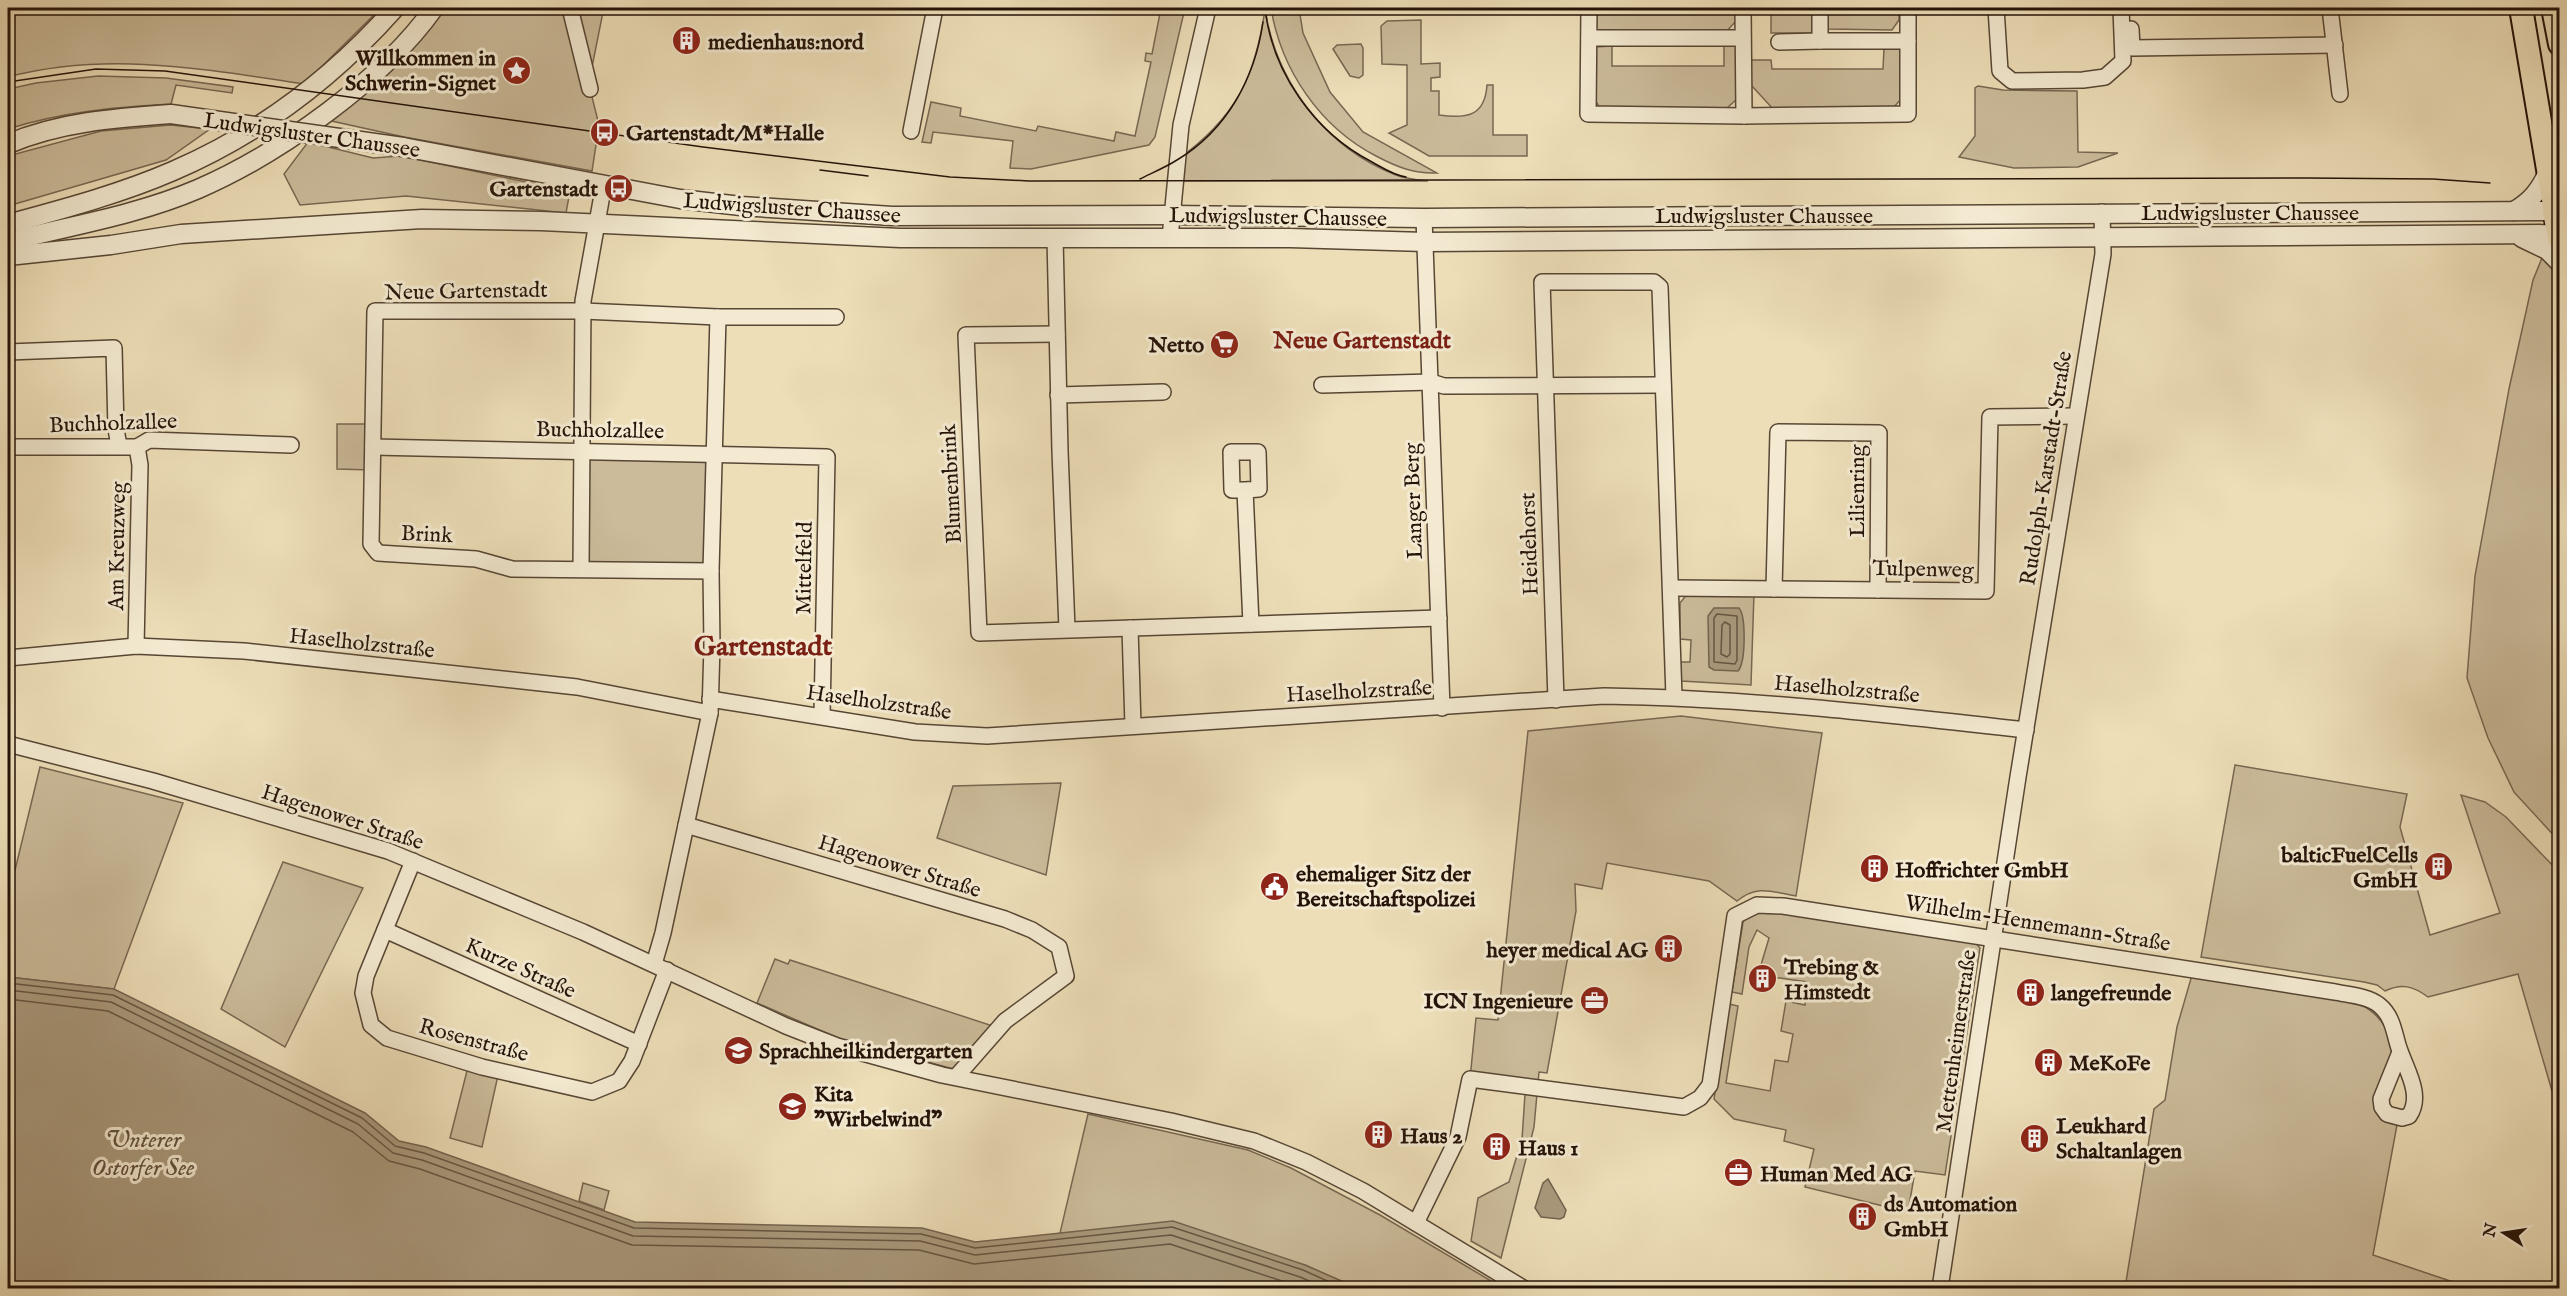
<svg xmlns="http://www.w3.org/2000/svg" width="2567" height="1296" font-family="'IM FELL English',serif">
<style>
.green{fill:#cbbb9a;stroke:#786752;stroke-width:1.5}
.water{fill:#a9997c;stroke:#74634e;stroke-width:1.5}
.lines{fill:none;stroke-linecap:round;stroke-linejoin:round}
.shore{stroke:#675642;stroke-width:1.5}
.minor-casing{stroke:#574635;stroke-width:18}
.tertiary-casing{stroke:#574635;stroke-width:21}
.primary-casing{stroke:#251309;stroke-width:26}
.trunk-casing{stroke:#251309;stroke-width:27}
.minor{stroke:#f3ead1;stroke-width:15}
.tertiary{stroke:#f3ead1;stroke-width:18}
.primary{stroke:#eddeb8;stroke-width:22}
.trunk{stroke:#eddeb8;stroke-width:24}
.tram{stroke:#251309;stroke-width:1.5}
.tertiary-bridge-casing{stroke:#574635;stroke-width:21;stroke-linecap:butt}
.tertiary-bridge{stroke:#f3ead1;stroke-width:18}
.labels{text-anchor:middle;stroke-width:6;stroke-linejoin:round;paint-order:stroke}
.poi-label{font-size:22px;font-weight:bold;fill:#251309;stroke:#f3ead1;text-anchor:start}
.street-label{font-size:22px;fill:#251309;stroke:#f3ead1}
.neighbourhood-label{font-size:24px;font-weight:bold;fill:#7a1f14;stroke:#f3ead1}
.water-label{font-size:24px;font-style:italic;fill:#604f3d;stroke:#f3ead1}
.district-label{font-size:28px;font-weight:bold;fill:#7a1f14;stroke:#f3ead1}
</style>
<rect width="100%" height="100%" fill="#eddeb8"/>
<filter id="stains"><feTurbulence type="fractalNoise" baseFrequency=".00333" numOctaves="4"/><feColorMatrix values="0 0 0 0 .2 0 0 0 0 .09 0 0 0 0 .02 0 0 0 .5 -.17"/></filter>
<radialGradient id="worn" r=".72"><stop offset=".6" stop-color="#630" stop-opacity="0"/><stop offset="1" stop-color="#630" stop-opacity=".3"/></radialGradient>
<g class="green">
<path d="M8,8H381L304,84C203,69 108,51 8,77Z"/>
<polygon points="434,8 601,8 602,17 590,77 590,89 599,125 592,171 404,137 318,118"/>
<polygon points="1161,8 1185,8 1155,137 1149,145 1031,169 1010,168 1013,141 933,132 931,143 922,142 931,102 961,108 960,116 1036,131 1038,126 1114,141 1116,132 1135,136 1151,62 1145,61 1146,53 1152,54"/>
<path d="M1271,8H1299L1303,33L1330,92L1363,132L1437,173C1414,174 1397,167 1376,156C1320,127 1281,70 1271,8Z"/>
<polygon points="1596,8 1737,8 1736,21 1725,33 1596,32"/>
<rect x="1771" y="8" width="43" height="25"/>
<polygon points="1828,8 1899,8 1899,20 1892,30 1828,29"/>
<path d="M1265,9C1276,82 1326,148 1396,175C1406,179 1418,180 1428,181H1175L1177,160C1235,118 1255,79 1265,9Z"/>
<path d="M1421,20V64L1440,63V77L1431,78V91H1439V115C1467,119 1485,116 1487,85H1493V135H1527V156H1429L1389,133L1407,125V65L1382,64L1381,26L1387,21Z"/>
<polygon points="1361,44 1363,48 1363,75 1359,78 1350,76 1333,49 1337,45"/>
<polygon points="1738,45 1738,98 1727,108 1600,108 1595,100 1595,47 1612,46 1612,66 1724,66 1724,46"/>
<polygon points="1901,47 1902,98 1893,108 1774,110 1751,85 1751,60 1771,60 1772,69 1883,69 1884,48"/>
<path d="M98,76L166,78L233,87L232,93L176,85L171,104C116,107 61,112 8,129V89L36,83Z"/>
<polygon points="1978,86 2003,90 2077,91 2078,152 2118,153 2078,167 2014,168 1959,157 1975,136 1975,88"/>
<polygon points="170,125 210,129 166,160 8,206 8,156 101,131"/>
<polygon points="308,142 373,158 401,156 570,191 566,213 406,196 300,205 284,174"/>
<polygon points="2544,253 2559,253 2559,841 2514,792 2488,738 2467,678 2475,576 2509,389 2533,280"/>
<polygon points="337,424 373,424 373,470 337,469"/>
<polygon points="583,452 713,454 711,571 581,569"/>
<polygon points="1688,593 1754,593 1751,685 1681,681 1680,662 1690,662 1691,640 1680,639 1680,603"/>
<path d="M1681,716L1822,733L1796,896C1772,892 1758,884 1737,901L1709,881L1607,863L1602,889L1575,884L1576,911L1547,1073L1539,1072L1534,1127L1501,1258L1471,1241L1478,1198L1509,1182L1522,1139L1525,1094L1470,1079L1476,1018L1498,1020L1528,731Z"/>
<path d="M2235,765L2407,794L2400,827L2430,935L2500,913L2461,795L2485,802L2506,817L2559,872V1115L2518,974L2428,997C2413,986 2402,983 2385,991L2377,985L2364,982L2201,957Z"/>
<polygon points="40,767 183,803 114,989 8,977 8,899"/>
<polygon points="1061,783 1046,875 937,838 953,786"/>
<polygon points="283,862 363,888 285,1047 221,1009"/>
<polygon points="1762,909 1975,942 1980,948 1945,1175 1915,1171 1908,1212 1805,1187 1814,1149 1784,1141 1786,1130 1734,1119 1714,1099 1729,1004 1738,1006 1726,1083 1770,1091 1775,1060 1788,1062 1793,1034 1781,1031 1786,1001 1805,1005 1807,982 1758,975 1769,938 1757,930 1749,947 1742,994 1732,992 1743,922 1749,912"/>
<polygon points="775,959 788,964 790,960 999,1028 961,1071 838,1038 757,1003"/>
<path d="M2192,975L2358,1003C2408,1027 2389,1074 2383,1119L2397,1125L2373,1255L2471,1288H2125L2154,1109L2165,1100L2177,1027Z"/>
<polygon points="469,1063 499,1071 482,1147 450,1138"/>
<polygon points="1088,1114 1248,1150 1291,1168 1380,1215 1503,1288 1357,1288 1305,1265 1060,1233"/>
<polygon points="583,1183 609,1191 604,1210 579,1201"/>
</g>
<g class="water">
<path d="M1714,608H1739C1746,616 1746,662 1738,671L1714,670L1709,667L1708,616Z"/>
<polygon points="8,977 114,989 365,1113 399,1141 426,1147 635,1222 922,1228 975,1242 1173,1221 1305,1265 1357,1288 8,1288"/>
<polygon points="1548,1179 1566,1210 1564,1217 1560,1219 1541,1217 1535,1208 1543,1183"/>
</g>
<g class="lines">
<g class="shore">
<polygon points="1717,614 1737,616 1737,660 1735,664 1714,662 1714,618"/>
<polygon points="1725,622 1730,625 1730,654 1727,657 1721,654 1722,625"/>
<polyline points="8,983 113,995 362,1118 395,1146 424,1153 634,1228 921,1234 975,1248 1172,1227 1303,1270 1343,1288"/>
<polyline points="8,990 111,1002 358,1124 393,1153 422,1160 633,1236 920,1241 975,1255 1171,1235 1300,1277 1325,1288"/>
<polyline points="8,999 108,1011 353,1132 389,1161 420,1169 632,1245 919,1250 974,1264 1170,1244 1303,1288"/>
</g>
<defs>
<g id="minor">
<polyline points="570,8 590,89"/>
<polyline points="1589,8 1588,114 1744,116 1908,114 1908,8"/>
<polyline points="1743,8 1744,116"/>
<polyline points="1820,8 1820,41 1908,41"/>
<polyline points="1996,8 2000,71 2012,81 2083,80 2105,77 2123,61 2121,8"/>
<polyline points="2330,8 2340,94"/>
<polyline points="2131,29 2132,48 2335,45"/>
<polyline points="1589,38 1743,38"/>
<polyline points="1779,42 1820,41"/>
<polyline points="911,131 935,8"/>
<polyline points="1424,218 1442,708"/>
<polyline points="1055,238 1060,451 1067,629"/>
<polyline points="1170,238 1181,125 1208,8"/>
<polyline points="1057,334 966,335 979,633 1439,618"/>
<polyline points="8,352 114,348 116,429 119,446"/>
<polyline points="1322,385 1431,382 1444,386 1663,385"/>
<polyline points="1058,395 1163,392"/>
<polyline points="8,447 137,447 149,440 291,445"/>
<polyline points="373,447 827,457 822,716"/>
<polyline points="1245,490 1232,490 1231,452 1258,452 1259,489 1245,490 1251,624"/>
<polyline points="581,569 583,301 604,184"/>
<polyline points="711,571 718,317"/>
<polyline points="1672,588 1986,591 1990,417 2076,416"/>
<polyline points="1774,589 1778,432 1879,433 1878,590"/>
<polyline points="1130,628 1133,726"/>
<polyline points="136,646 140,465 137,447"/>
<polyline points="8,658 136,646 244,651 577,687 710,713"/>
<path d="M710,699L915,732L987,736L1604,696C1746,698 1885,714 2026,730"/>
<polyline points="1556,700 1542,282 1654,282 1660,287 1674,697"/>
<polyline points="8,744 153,781 388,851 583,932 786,1026 837,1046 942,1075 1171,1121 1254,1141 1306,1162 1363,1191 1523,1288"/>
<polyline points="686,825 1005,919 1032,930 1059,947 1066,976 1005,1021 956,1077"/>
<polyline points="413,861 366,976 363,993 371,1025 387,1038 482,1067 592,1092 619,1081 632,1061 667,970"/>
<polyline points="385,930 639,1044"/>
<polyline points="654,964 663,933 710,713 712,646 711,571 512,569 476,559 378,553 371,544 375,311 583,311 718,317 836,317"/>
<path d="M1416,1223L1458,1137L1470,1079L1684,1107L1700,1098L1710,1085L1735,916L1757,905L1783,906L2335,992C2349,995 2368,996 2379,1005C2394,1017 2394,1035 2400,1051C2407,1071 2423,1096 2409,1116L2402,1118L2387,1114L2382,1107L2381,1099L2400,1052"/>
<polyline points="1940,1288 2018,777 2103,254 2102,212"/>
</g>
<g id="tertiary">
<path d="M8,144C59,122 115,118 171,114"/>
<polyline points="403,147 680,199 741,206 892,216 1172,215 1424,218 2555,211"/>
<path d="M2514,211C2531,201 2540,190 2548,172"/>
<path d="M8,224C63,209 120,194 173,171C259,134 333,78 395,8"/>
<polyline points="2522,238 2547,250 2560,263"/>
<path d="M8,245L23,238C81,224 142,213 198,189C279,154 383,80 434,8"/>
<polyline points="8,256 111,245 181,234 422,219 541,221 900,238 1290,238 1425,242 2559,234"/>
</g>
<g id="primary">
<polyline points="2521,8 2555,211 2560,211"/>
<polyline points="2553,8 2560,44"/>
</g>
<polyline id="trunk" points="2555,211 2560,238"/>
</defs>
<use href="#minor" class="minor-casing"/>
<use href="#tertiary" class="tertiary-casing"/>
<use href="#primary" class="primary-casing"/>
<use href="#trunk" class="trunk-casing"/>
<use href="#minor" class="minor"/>
<use href="#tertiary" class="tertiary"/>
<use href="#primary" class="primary"/>
<use href="#trunk" class="trunk"/>
<g class="tram">
<path d="M1265,8C1272,72 1314,132 1372,162C1383,168 1393,175 1406,177"/>
<polyline points="8,82 96,69 165,71 703,147 950,177 1029,181 2306,178 2433,179 2490,183"/>
<polyline points="820,170 868,176"/>
<path d="M1140,179C1152,173 1166,167 1177,160C1227,130 1255,78 1263,22"/>
</g>
<defs>
<polyline id="tertiary-bridge" points="171,114 403,147"/>
</defs>
<use href="#tertiary-bridge" class="tertiary-bridge-casing"/>
<use href="#tertiary-bridge" class="tertiary-bridge"/>
</g>
<defs>
<symbol id="building-disc" viewBox="-11 -11 22 22"><circle r="9.5" fill="#8f2418" stroke="#f3ead1"/><path d="M-4-6H4V6H1V3H-1V6H-4ZM-2.5-4.3h1.7v1.8h-1.7ZM.8-4.3h1.7v1.8H.8ZM-2.5-1h1.7V.8h-1.7ZM.8-1h1.7V.8H.8Z" fill="#fff"/></symbol>
<symbol id="sight-disc" viewBox="-11 -11 22 22"><circle r="9.5" fill="#8f2418" stroke="#f3ead1"/><path d="M0-6L1.8-2.2L6-1.7L2.9 1.2L3.7 5.4L0 3.3L-3.7 5.4L-2.9 1.2L-6-1.7L-1.8-2.2Z" fill="#fff"/></symbol>
<symbol id="bus-disc" viewBox="-11 -11 22 22"><circle r="9.5" fill="#8f2418" stroke="#f3ead1"/><path d="M-5-6H5V4H4V6H2V4H-2V6H-4V4H-5ZM-3.5-4V0h7V-4ZM-3.5 1.2v1.5H-2V1.2ZM2 1.2v1.5H3.5V1.2Z" fill="#fff"/></symbol>
<symbol id="supermarket-disc" viewBox="-11 -11 22 22"><circle r="9.5" fill="#8f2418" stroke="#f3ead1"/><path d="M-6-5.5h2.5l.6 2H6L4.5 2H-2.5L-4.4-4H-6ZM-1.5 3.2a1.3 1.3 0 1 0 .1 0ZM3 3.2a1.3 1.3 0 1 0 .1 0Z" fill="#fff"/></symbol>
<symbol id="civic-disc" viewBox="-11 -11 22 22"><circle r="9.5" fill="#8f2418" stroke="#f3ead1"/><path d="M-.6-6.5H3V-4.5H.6V-3L4-1V1h2V6H-6V1h2V-1L-.6-3ZM-1.2 2.5V6h2.4V2.5Z" fill="#fff"/></symbol>
<symbol id="office-disc" viewBox="-11 -11 22 22"><circle r="9.5" fill="#8f2418" stroke="#f3ead1"/><path d="M-6-3h4V-5.5h4V-3h4V5H-6ZM-1-4.5V-3h2v-1.5ZM-6 0V1H6V0Z" fill="#fff"/></symbol>
<symbol id="school-disc" viewBox="-11 -11 22 22"><circle r="9.5" fill="#8f2418" stroke="#f3ead1"/><path d="M0-5L7-2L0 1L-7-2ZM-4 1L0 2.5L4 1V4Q0 6-4 4Z" fill="#fff"/></symbol>
</defs>
<g fill-rule="evenodd">
<use href="#building-disc" x="670" y="24" width="33" height="33"/>
<use href="#sight-disc" x="500" y="54" width="33" height="33"/>
<use href="#bus-disc" x="588" y="116" width="33" height="33"/>
<use href="#bus-disc" x="602" y="172" width="33" height="33"/>
<use href="#supermarket-disc" x="1208" y="328" width="33" height="33"/>
<use href="#building-disc" x="2422" y="850" width="33" height="33"/>
<use href="#building-disc" x="1858" y="852" width="33" height="33"/>
<use href="#civic-disc" x="1258" y="870" width="33" height="33"/>
<use href="#building-disc" x="1652" y="932" width="33" height="33"/>
<use href="#building-disc" x="1746" y="962" width="33" height="33"/>
<use href="#building-disc" x="2014" y="976" width="33" height="33"/>
<use href="#office-disc" x="1578" y="984" width="33" height="33"/>
<use href="#school-disc" x="722" y="1034" width="33" height="33"/>
<use href="#building-disc" x="2032" y="1046" width="33" height="33"/>
<use href="#school-disc" x="776" y="1090" width="33" height="33"/>
<use href="#building-disc" x="1362" y="1118" width="33" height="33"/>
<use href="#building-disc" x="2018" y="1122" width="33" height="33"/>
<use href="#building-disc" x="1480" y="1130" width="33" height="33"/>
<use href="#office-disc" x="1722" y="1156" width="33" height="33"/>
<use href="#building-disc" x="1846" y="1200" width="33" height="33"/>
</g>
<g class="labels">
<g class="poi-label">
<text x="708" y="49">medienhaus:nord</text>
<text x="496" y="65" text-anchor="end">Willkommen in<tspan x="496" dy="25">Schwerin-Signet</tspan></text>
<text x="626" y="140">Gartenstadt/M*Halle</text>
<text x="598" y="196" text-anchor="end">Gartenstadt</text>
<text x="1204" y="352" text-anchor="end">Netto</text>
<text x="2418" y="862" text-anchor="end">balticFuelCells<tspan x="2418" dy="25">GmbH</tspan></text>
<text x="1895" y="877">Hoffrichter GmbH</text>
<text x="1296" y="881">ehemaliger Sitz der<tspan x="1296" dy="25">Bereitschaftspolizei</tspan></text>
<text x="1648" y="957" text-anchor="end">heyer medical AG</text>
<text x="1784" y="974">Trebing &amp;<tspan x="1784" dy="25">Himstedt</tspan></text>
<text x="2051" y="1000">langefreunde</text>
<text x="1573" y="1008" text-anchor="end">ICN Ingenieure</text>
<text x="759" y="1058">Sprachheilkindergarten</text>
<text x="2069" y="1070">MeKoFe</text>
<text x="814" y="1101">Kita<tspan x="814" dy="25">"Wirbelwind"</tspan></text>
<text x="2056" y="1133">Leukhard<tspan x="2056" dy="25">Schaltanlagen</tspan></text>
<text x="1400" y="1143">Haus 2</text>
<text x="1518" y="1155">Haus 1</text>
<text x="1760" y="1181">Human Med AG</text>
<text x="1884" y="1211">ds Automation<tspan x="1884" dy="25">GmbH</tspan></text>
</g>
<g class="street-label">
<text transform="translate(312 134) rotate(8)" y="8">Ludwigsluster Chaussee</text>
<text transform="translate(792 207) rotate(4)" y="8">Ludwigsluster Chaussee</text>
<text x="2250" y="220">Ludwigsluster Chaussee</text>
<text x="1764" y="223">Ludwigsluster Chaussee</text>
<text transform="translate(1278 216) rotate(1)" y="8">Ludwigsluster Chaussee</text>
<text transform="translate(466 290) rotate(-1)" y="8">Neue Gartenstadt</text>
<text transform="translate(113 422) rotate(-2)" y="8">Buchholzallee</text>
<text transform="translate(600 429) rotate(1)" y="8">Buchholzallee</text>
<text transform="translate(2045 468) rotate(-81)" y="8">Rudolph-Karstadt-Straße</text>
<text transform="translate(950 484) rotate(-93)" y="8">Blumenbrink</text>
<text transform="translate(1856 491) rotate(-90)" y="8">Lilienring</text>
<text transform="translate(1412 501) rotate(-92)" y="8">Langer Berg</text>
<text transform="translate(427 533) rotate(3)" y="8">Brink</text>
<text transform="translate(1528 544) rotate(-92)" y="8">Heidehorst</text>
<text transform="translate(116 546) rotate(-89)" y="8">Am Kreuzweg</text>
<text transform="translate(803 568) rotate(-89)" y="8">Mittelfeld</text>
<text transform="translate(1923 568) rotate(1)" y="8">Tulpenweg</text>
<text transform="translate(362 642) rotate(6)" y="8">Haselholzstraße</text>
<text transform="translate(1847 688) rotate(5)" y="8">Haselholzstraße</text>
<text transform="translate(1359 690) rotate(-3)" y="8">Haselholzstraße</text>
<text transform="translate(879 701) rotate(8)" y="8">Haselholzstraße</text>
<text transform="translate(343 816) rotate(18)" y="8">Hagenower Straße</text>
<text transform="translate(900 865) rotate(17)" y="8">Hagenower Straße</text>
<text transform="translate(2038 922) rotate(9)" y="8">Wilhelm-Hennemann-Straße</text>
<text transform="translate(521 967) rotate(24)" y="8">Kurze Straße</text>
<text transform="translate(474 1039) rotate(15)" y="8">Rosenstraße</text>
<text transform="translate(1955 1041) rotate(-82)" y="8">Mettenheimerstraße</text>
</g>
<g class="neighbourhood-label">
<text x="1362" y="348">Neue Gartenstadt</text>
</g>
<g class="water-label">
<text x="143" y="1147">Unterer<tspan x="143" dy="28">Ostorfer See</tspan></text>
</g>
<g class="district-label">
<text x="763" y="655">Gartenstadt</text>
</g>
</g>
<rect width="2567" height="1296" fill="none" stroke="#eddeb8" stroke-width="30"/>
<rect x="9" y="9" width="2549" height="1278" fill="none" stroke="#251309" stroke-width="3"/>
<rect x="15" y="15" width="2537" height="1266" fill="none" stroke="#251309" stroke-width="1.5"/>
<g transform="translate(2504 1233) rotate(282)" stroke="#f3ead1" stroke-width="4.5" paint-order="stroke">
<path d="M0-4.5L10 22L0 15L-10 22Z" fill="#251309"/>
<text y="-9" font-size="16" font-weight="bold" text-anchor="middle" fill="#251309">N</text>
</g>
<rect width="100%" height="100%" filter="url(#stains)"/>
<rect width="100%" height="100%" fill="url(#worn)"/>
</svg>
